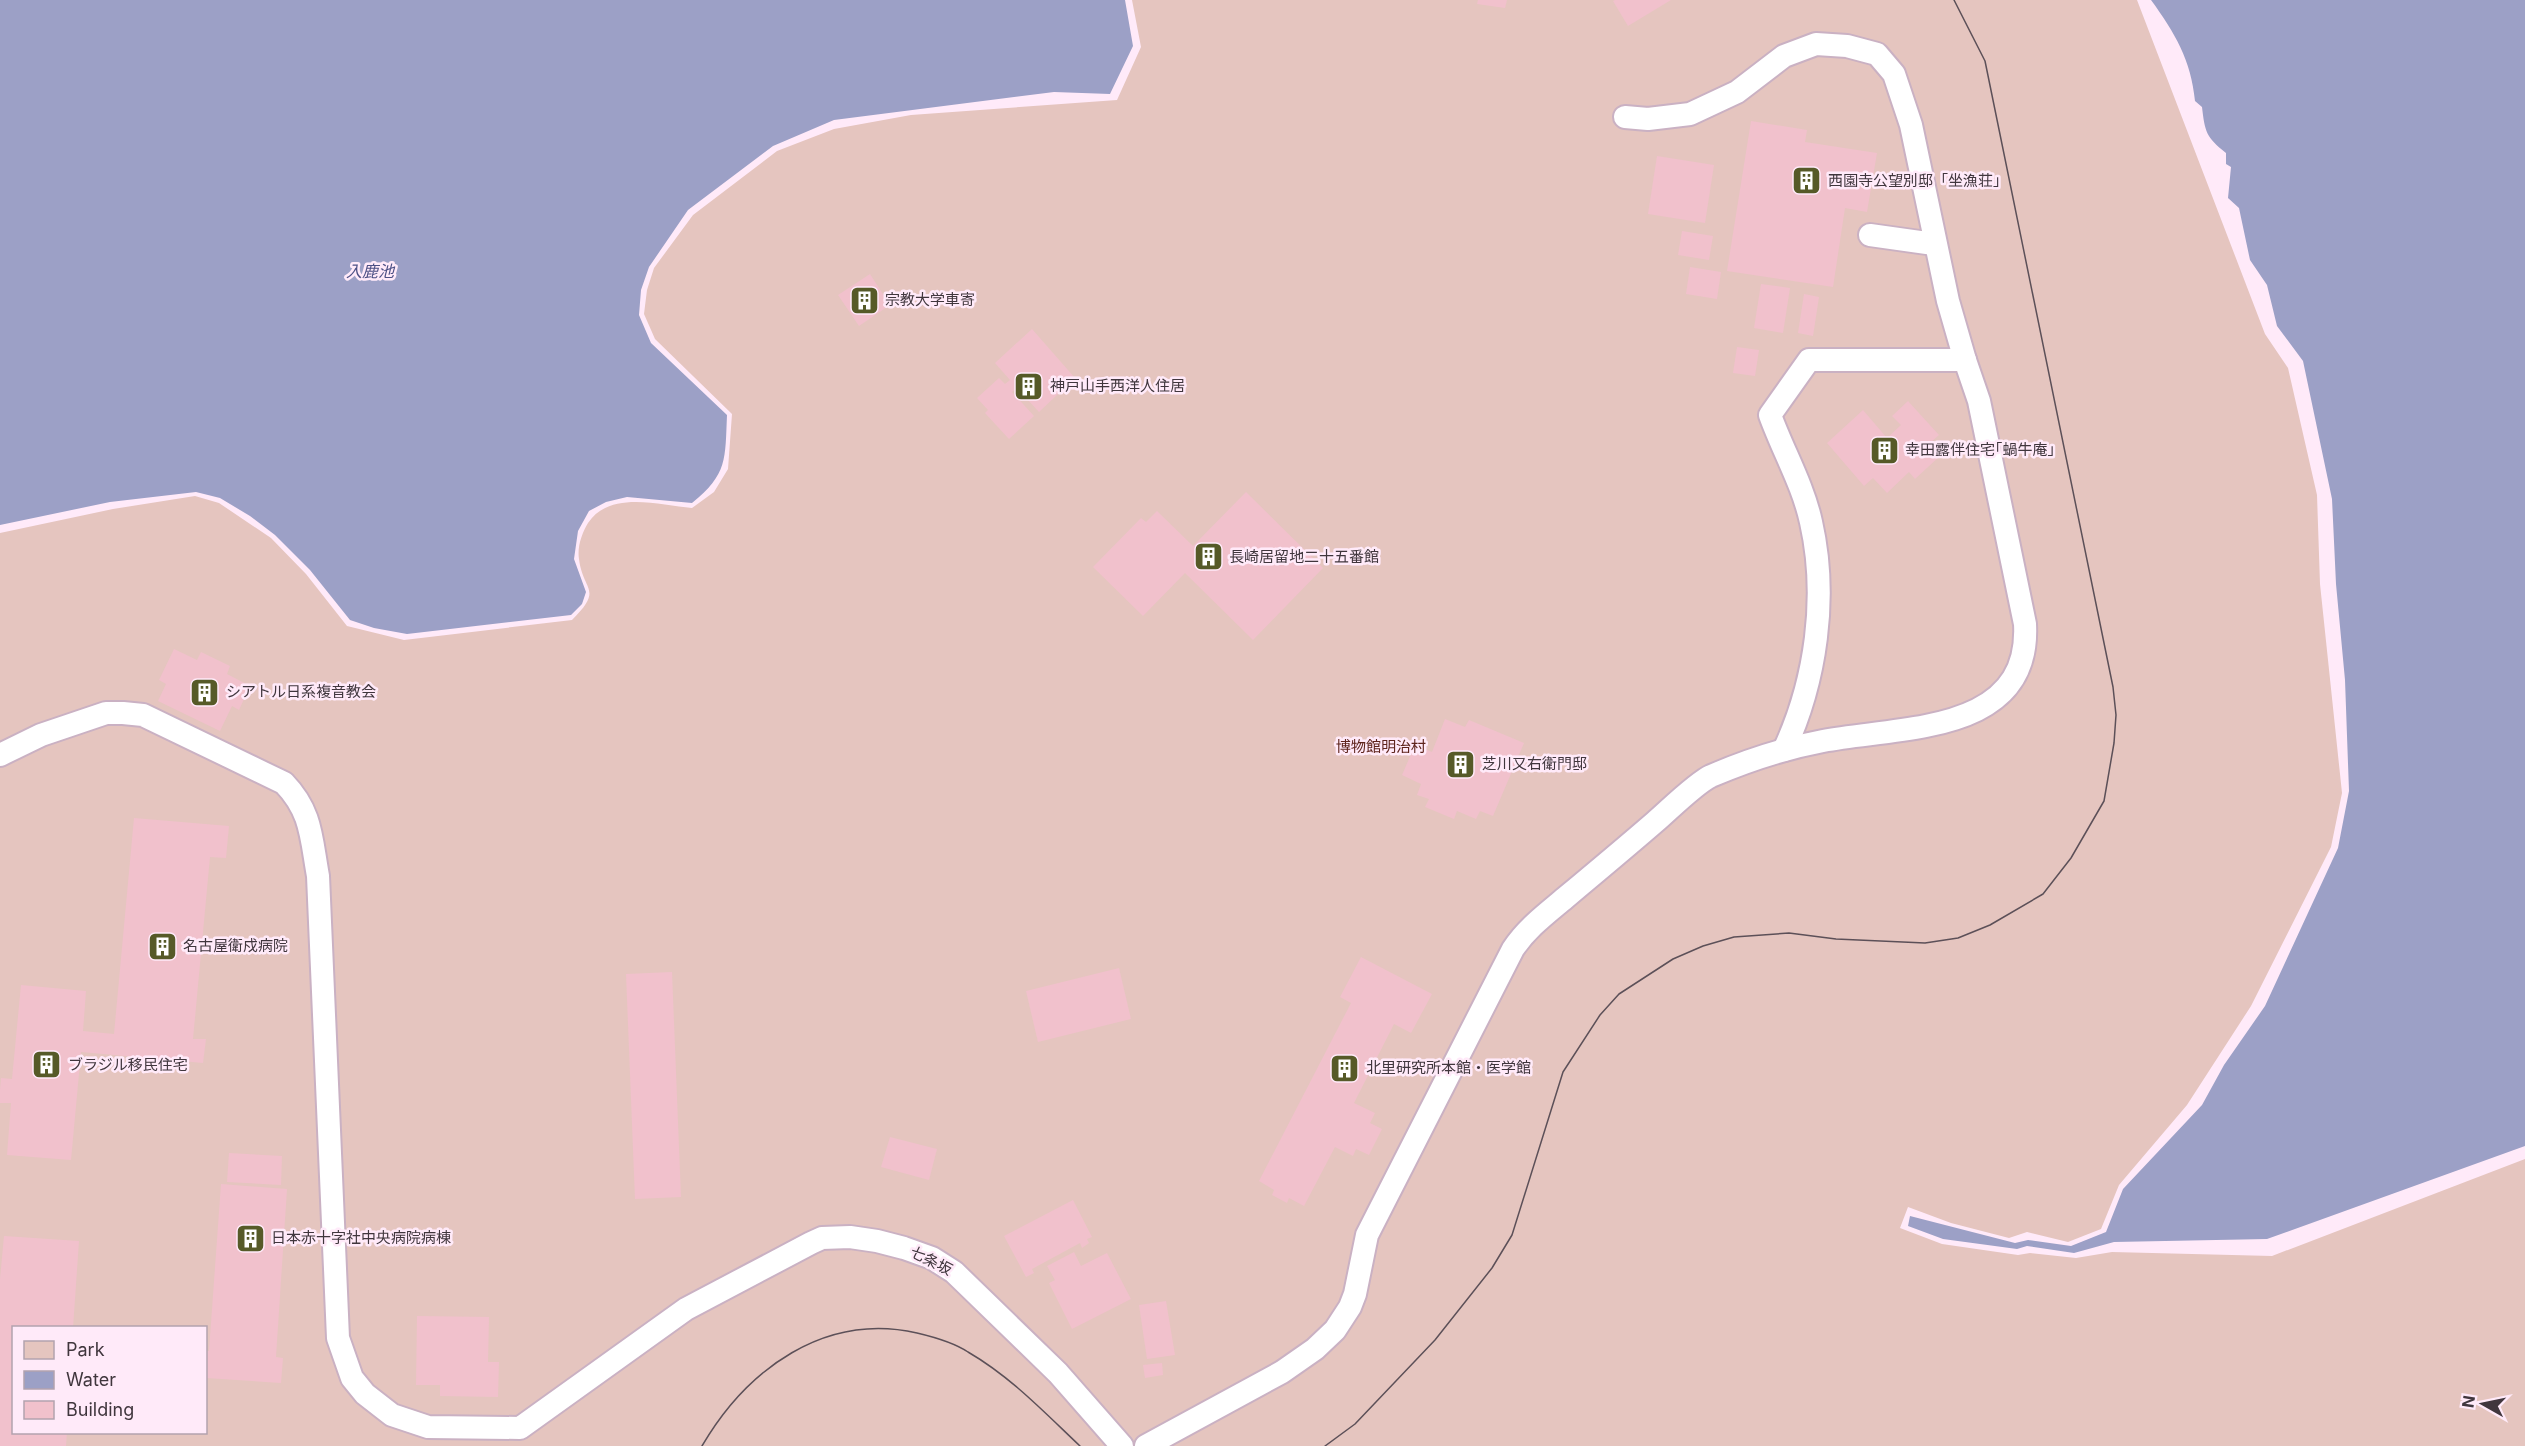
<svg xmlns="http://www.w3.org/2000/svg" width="2525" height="1446" font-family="Inter,'Noto Sans JP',sans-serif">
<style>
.green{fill:#e5c5bf;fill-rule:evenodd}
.water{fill:#9ca0c6}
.building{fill:#f1c1cc}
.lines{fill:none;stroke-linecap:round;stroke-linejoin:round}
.service-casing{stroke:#cab1c3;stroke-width:26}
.service{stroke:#fff;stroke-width:22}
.tram{stroke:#5c5058;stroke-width:1.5}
.labels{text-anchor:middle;stroke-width:5;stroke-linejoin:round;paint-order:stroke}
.poi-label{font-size:15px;fill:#40363d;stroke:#ffeaf9;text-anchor:start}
.park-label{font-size:15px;fill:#5e241c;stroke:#ffeaf9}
.street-label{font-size:15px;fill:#40363d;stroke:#ffeaf9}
.water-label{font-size:16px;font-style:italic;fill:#4d5085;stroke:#ffeaf9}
</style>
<rect width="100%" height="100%" fill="#ffeaf9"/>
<path class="green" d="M1132,0H2137L2265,334L2288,368L2317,495L2320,584L2342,793L2331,847L2251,1006L2187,1105L2119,1185L2101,1229L2068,1242L2027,1232L2009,1238L1951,1223L1908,1207L1900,1228L1942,1244L2018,1255L2030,1253L2076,1258L2112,1252L2272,1256L2525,1159V1446H0V533L113,509L195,496L219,503L271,538L306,574L347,626L404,640L572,620C604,588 583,592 579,559C577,547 582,533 588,523C610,490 659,505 692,508L714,492L728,469L732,414L655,339L644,314L647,290L654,268L693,215L777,151L834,129L911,115L1117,100L1141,47ZM14,1328H206V1432H14Z"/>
<g class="water">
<path d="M0,0H1125L1133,46L1110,94L1054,92L834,120L773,146L688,210L649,267L641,290L639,315L651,343L727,415C725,459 728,474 692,503L627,497L606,502L589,511L578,531L574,559L586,592L582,604L571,615L407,634L374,628L350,620L310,570L275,535L250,516L220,498L196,492L110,502L0,525Z"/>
<path d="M2151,0H2525V1146L2267,1239L2114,1242L2074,1253L2027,1246L2017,1249L1943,1239L1908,1226L1910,1216L2015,1243L2028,1240L2071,1246L2106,1232L2123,1189L2202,1105L2224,1065L2265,1006L2338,848L2349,791L2345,680L2336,584L2332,499L2303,361L2277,326L2267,285L2250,260L2239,208L2228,198L2231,167L2226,164V153C2206,137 2205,132 2202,107L2195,101C2191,60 2175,33 2151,0Z"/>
</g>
<g class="building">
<polygon points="1478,0 1507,0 1505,8 1477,4"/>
<polygon points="1615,0 1671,0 1628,26 1613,1"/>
<polygon points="1751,121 1807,130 1805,142 1877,153 1867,212 1845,208 1833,287 1727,271"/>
<polygon points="1657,156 1714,165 1705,223 1648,214"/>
<polygon points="1682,231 1713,236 1709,260 1678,255"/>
<polygon points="1690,267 1721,272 1717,299 1686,294"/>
<polygon points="870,274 890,305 859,326 838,295"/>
<polygon points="1761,284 1790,288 1783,333 1754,328"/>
<polygon points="1804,294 1819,297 1813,336 1798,333"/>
<polygon points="1032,329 1075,378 1039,412 1017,388 1012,392 1034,416 1009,439 985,413 988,410 977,398 999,378 1005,384 1010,380 995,363"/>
<polygon points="1737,347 1759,350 1755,376 1733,373"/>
<polygon points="1908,401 1939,435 1929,444 1940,456 1915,479 1909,472 1887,493 1873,478 1864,486 1827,443 1863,410 1887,438 1901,425 1892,416"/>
<polygon points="1246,492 1323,568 1253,640 1185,573 1143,616 1093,567 1141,518 1146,522 1157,511 1193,546"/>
<polygon points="174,649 197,660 201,652 230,666 227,674 250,686 239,710 232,706 220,731 158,701 166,684 159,680"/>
<polygon points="1445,719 1465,727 1469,720 1524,743 1493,816 1480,811 1476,819 1457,811 1454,819 1425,807 1429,799 1417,795 1421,784 1402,775 1415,745 1432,752"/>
<polygon points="134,818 229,826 226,858 210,857 193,1039 206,1039 203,1063 81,1052 71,1160 7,1155 11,1103 0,1103 0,1090 1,1078 12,1079 21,985 86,991 83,1031 114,1034"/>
<polygon points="1361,957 1432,994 1411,1033 1394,1024 1354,1103 1375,1113 1370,1123 1382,1129 1369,1155 1356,1149 1353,1156 1335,1147 1304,1206 1289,1198 1287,1203 1272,1195 1274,1190 1259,1181 1351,1003 1340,997"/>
<polygon points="1119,968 1131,1019 1038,1042 1026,991"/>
<polygon points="672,972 681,1197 635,1199 626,974"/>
<polygon points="890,1137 937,1149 929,1180 881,1167"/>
<polygon points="229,1153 282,1156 281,1185 227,1182"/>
<polygon points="221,1184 287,1189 276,1357 283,1358 281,1383 206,1378 206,1351 209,1351"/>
<polygon points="1073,1200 1092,1237 1087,1239 1089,1243 1082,1248 1080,1243 1032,1269 1034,1273 1026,1277 1004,1236"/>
<polygon points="4,1236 79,1241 73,1328 14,1328 14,1432 67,1432 66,1446 0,1446 0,1279"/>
<polygon points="1074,1252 1081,1266 1107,1253 1131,1299 1072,1329 1049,1283 1055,1280 1047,1266"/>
<polygon points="1166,1301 1175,1355 1147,1359 1139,1305"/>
<polygon points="417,1316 489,1317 488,1362 499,1362 498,1397 440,1396 440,1385 416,1385"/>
<polygon points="1162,1363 1163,1375 1145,1378 1143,1365"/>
</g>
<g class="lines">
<defs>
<g id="service">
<polyline points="1870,235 1934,244"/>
<path d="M1784,750C1816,681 1828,597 1811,522C1803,485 1783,451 1770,415L1809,360H1965"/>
<path d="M0,755L41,735L106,713H123L143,715L284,783C312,812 311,838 318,876L338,1338L352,1378L365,1394L392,1415L428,1427L520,1428L686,1309L811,1243L822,1238L850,1237L877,1241L904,1248L932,1258L954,1272L1058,1373L1122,1446"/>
<path d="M1146,1446L1282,1372L1315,1349L1335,1330L1350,1307L1355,1294L1367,1235L1513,949C1527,928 1546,914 1565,898C1595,873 1625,848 1655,822C1669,810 1696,783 1711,776C1746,761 1786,748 1823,741C1901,726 2031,735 2025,624L1979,401L1965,360L1948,301L1911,125L1894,74L1877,54L1847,46L1816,44L1784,56L1737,92L1690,114L1648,119L1625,117"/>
</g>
</defs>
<use href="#service" class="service-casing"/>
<use href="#service" class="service"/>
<g class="tram">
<path d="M702,1446C747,1369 825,1312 917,1333C934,1337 953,1342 968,1352C1011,1377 1044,1412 1080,1446"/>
<polyline points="1325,1446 1355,1424 1435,1340 1492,1268 1512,1235 1563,1072 1600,1015 1619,994 1673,959 1703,946 1734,937 1789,933 1836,939 1925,943 1958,938 1990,925 2043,894 2071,858 2104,801 2114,743 2116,715 2113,687 1985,61 1954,0"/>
</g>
</g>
<defs>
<symbol id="building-square" viewBox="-11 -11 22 22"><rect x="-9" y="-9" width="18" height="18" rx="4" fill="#565a28" stroke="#ffeaf9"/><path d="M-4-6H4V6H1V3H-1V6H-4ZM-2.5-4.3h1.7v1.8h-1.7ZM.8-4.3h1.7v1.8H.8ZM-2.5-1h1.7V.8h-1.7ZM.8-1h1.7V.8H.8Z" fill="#fff"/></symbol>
</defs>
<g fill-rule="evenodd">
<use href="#building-square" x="1790" y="164" width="33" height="33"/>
<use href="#building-square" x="848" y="284" width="33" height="33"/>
<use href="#building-square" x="1012" y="370" width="33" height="33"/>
<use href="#building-square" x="1868" y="434" width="33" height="33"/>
<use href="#building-square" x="1192" y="540" width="33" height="33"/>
<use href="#building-square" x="188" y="676" width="33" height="33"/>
<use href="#building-square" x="1444" y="748" width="33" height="33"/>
<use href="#building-square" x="146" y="930" width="33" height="33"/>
<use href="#building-square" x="30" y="1048" width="33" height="33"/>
<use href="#building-square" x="1328" y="1052" width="33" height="33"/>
<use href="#building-square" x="234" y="1222" width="33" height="33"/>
</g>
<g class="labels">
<g class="poi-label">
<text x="1828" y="186">西園寺公望別邸「坐漁荘」</text>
<text x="885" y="305">宗教大学車寄</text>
<text x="1050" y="391">神戸山手西洋人住居</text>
<text x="1905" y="455">幸田露伴住宅｢蝸牛庵｣</text>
<text x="1229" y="562">長崎居留地二十五番館</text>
<text x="226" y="697">シアトル日系複音教会</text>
<text x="1482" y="769">芝川又右衛門邸</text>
<text x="183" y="951">名古屋衛戍病院</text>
<text x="68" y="1070">ブラジル移民住宅</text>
<text x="1366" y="1073">北里研究所本館・医学館</text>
<text x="271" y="1243">日本赤十字社中央病院病棟</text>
</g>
<g class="park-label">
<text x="1381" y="752">博物館明治村</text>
</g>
<g class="street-label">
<text transform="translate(931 1261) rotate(27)" y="5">七条坂</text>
</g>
<g class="water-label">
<text x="370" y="277">入鹿池</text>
</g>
</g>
<rect x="12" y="1326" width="195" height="108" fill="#ffeaf9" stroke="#b3a2ae" stroke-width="1.5"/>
<rect x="24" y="1341" width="30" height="18" fill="#e5c5bf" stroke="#b3a2ae" stroke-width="1.5"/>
<text x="66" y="1356" font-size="18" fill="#40363d">Park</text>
<rect x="24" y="1371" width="30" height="18" fill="#9ca0c6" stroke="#b3a2ae" stroke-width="1.5"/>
<text x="66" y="1386" font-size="18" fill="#40363d">Water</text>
<rect x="24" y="1401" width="30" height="18" fill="#f1c1cc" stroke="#b3a2ae" stroke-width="1.5"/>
<text x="66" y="1416" font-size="18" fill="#40363d">Building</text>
<g transform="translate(2483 1404) rotate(279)" stroke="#ffeaf9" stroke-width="4.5" paint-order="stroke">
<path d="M0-4.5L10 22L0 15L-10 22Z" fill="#40363d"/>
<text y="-9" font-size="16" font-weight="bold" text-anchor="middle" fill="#40363d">N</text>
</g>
</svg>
